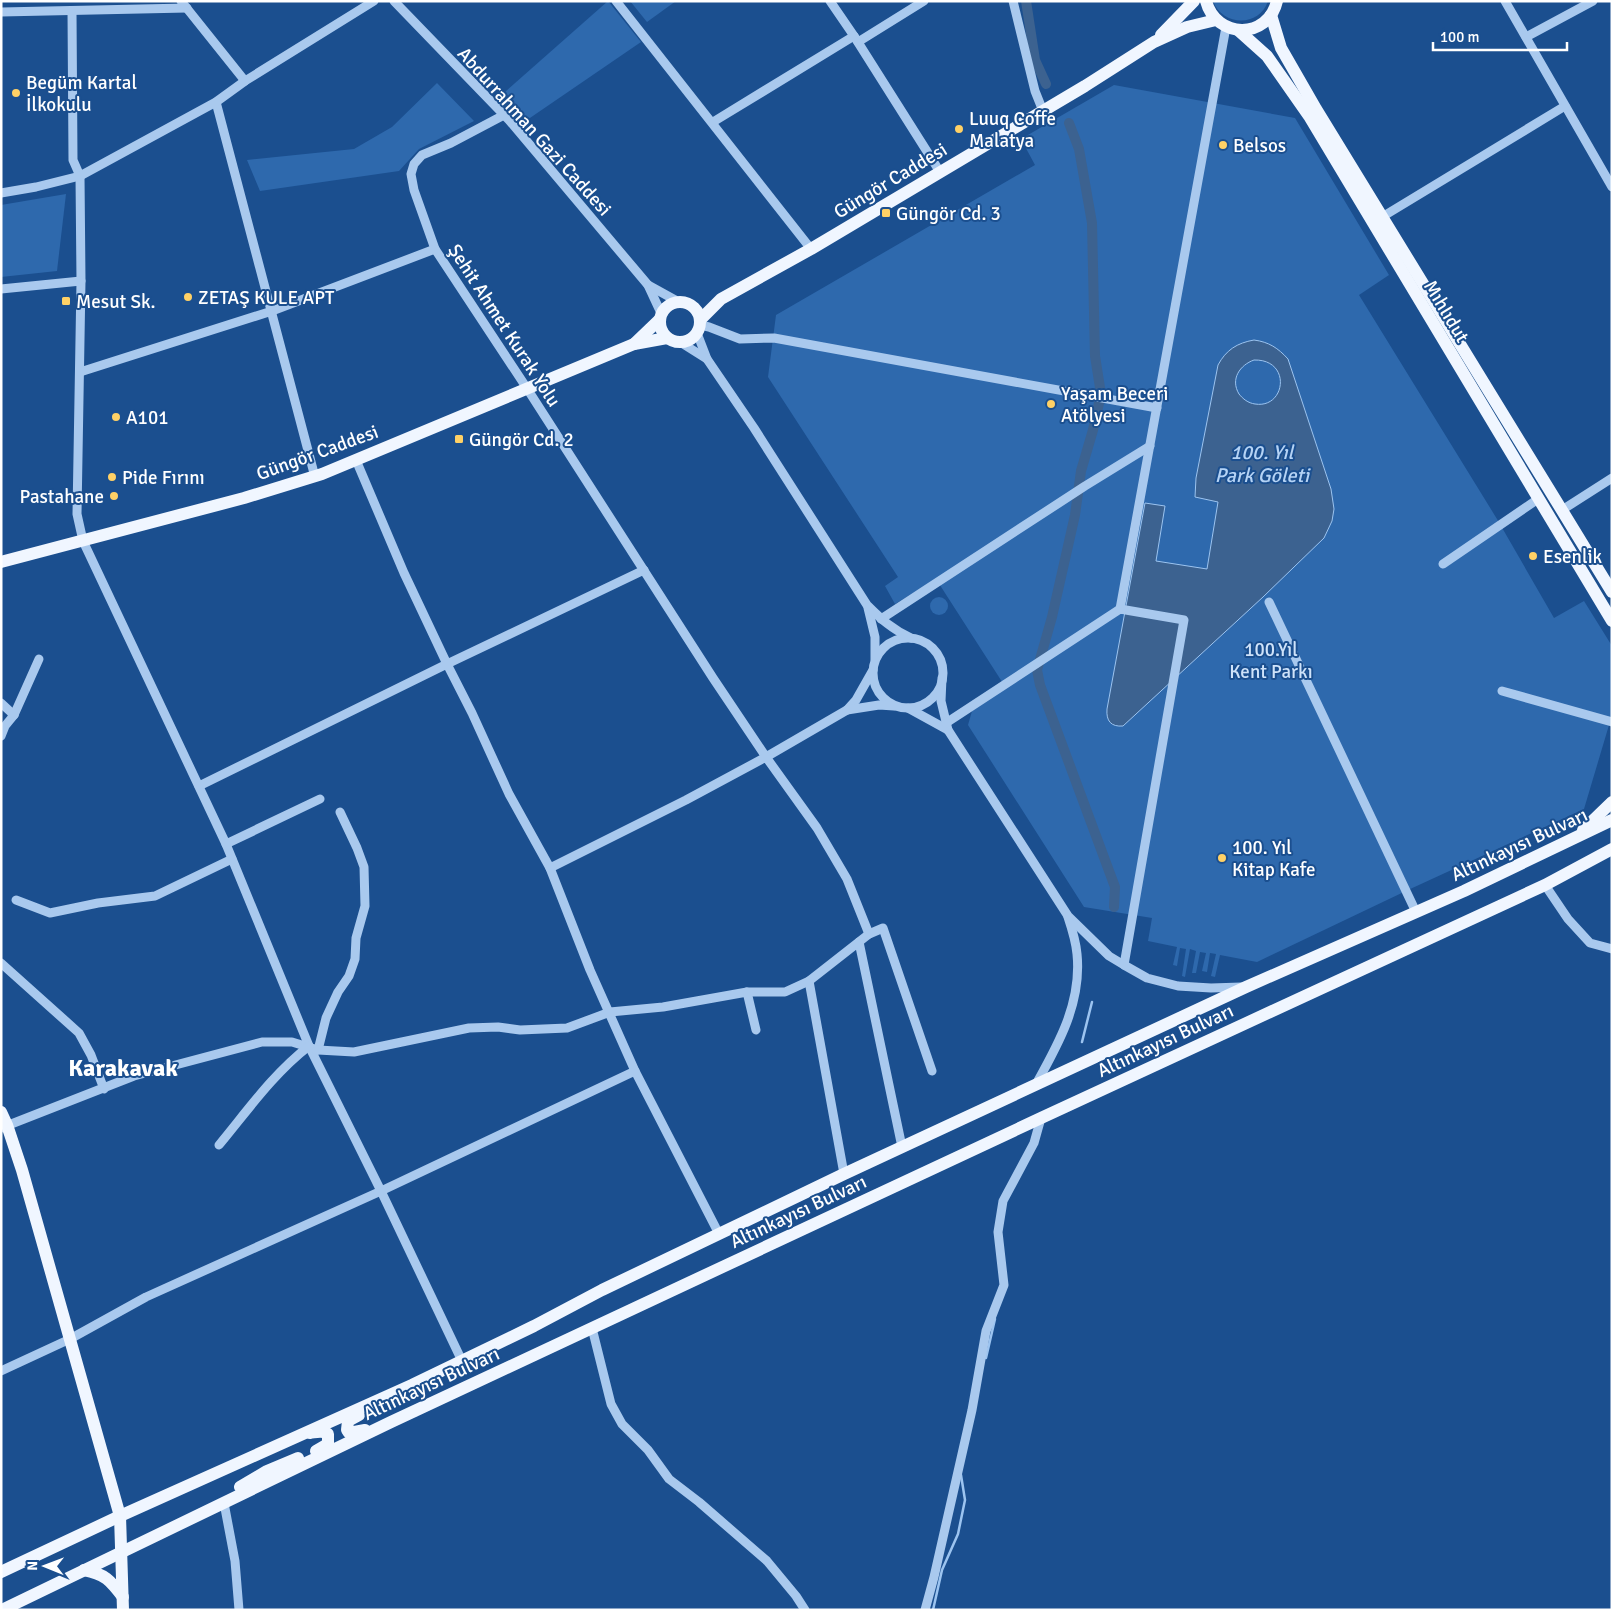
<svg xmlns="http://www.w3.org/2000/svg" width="1613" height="1611" font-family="Signika,sans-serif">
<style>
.green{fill:#2e69ad}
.water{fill:#3c6290;stroke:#9cc4f0;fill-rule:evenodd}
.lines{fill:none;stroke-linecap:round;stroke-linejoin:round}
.stream{stroke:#9cc4f0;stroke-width:2.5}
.canal{stroke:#3c6290;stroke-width:10}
.minor{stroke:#a9c9ee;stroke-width:9}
.major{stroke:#f0f6ff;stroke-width:12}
.poi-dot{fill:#ffd166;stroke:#1b4f8f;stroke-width:2}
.labels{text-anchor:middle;stroke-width:4;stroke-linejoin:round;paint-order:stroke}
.poi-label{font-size:19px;fill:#fff;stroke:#1b4f8f;text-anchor:start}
.street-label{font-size:19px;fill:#fff;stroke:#1b4f8f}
.park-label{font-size:19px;fill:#cfe3fa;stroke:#1b4f8f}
.water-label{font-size:20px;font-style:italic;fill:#b5d3f5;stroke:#1b4f8f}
.district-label{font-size:24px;font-weight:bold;fill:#fff;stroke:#1b4f8f}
</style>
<rect width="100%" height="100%" fill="#1b4f8f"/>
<g class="green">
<polygon points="608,1 641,42 527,120 505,92"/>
<polygon points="630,1 676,1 647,22"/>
<path d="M1213,1H1268C1259,28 1222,26 1213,1Z"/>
<polygon points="437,83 474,121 419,149 399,171 260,191 247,160 354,149 392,127"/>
<polygon points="1114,85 1295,118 1389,275 1359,295 1497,519 1554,618 1584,601 1612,646 1612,715 1584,809 1408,890 1257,962 1220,955 1215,977 1211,976 1216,954 1210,953 1207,972 1202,971 1206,953 1200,952 1196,973 1192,973 1196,951 1190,949 1185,977 1182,976 1186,949 1180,948 1177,966 1173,965 1177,947 1148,941 1152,918 1084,907 968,725 972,711 1006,688 936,579 895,604 885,586 898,577 768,377 776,315 1035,165 1021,139"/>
<polygon points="66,194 57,271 1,277 1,205"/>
<circle cx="939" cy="606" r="9"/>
</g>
<path class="water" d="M1254,340C1269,342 1278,348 1288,359L1331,489L1334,509L1332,521L1324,538L1263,597L1123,726C1111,727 1106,721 1107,709L1145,503L1165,506L1156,561L1207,569L1218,502L1195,497L1196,478L1218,365C1226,350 1237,343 1254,340ZM1254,360C1292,359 1286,409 1255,404C1248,403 1243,399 1239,394C1230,379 1240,365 1254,360Z"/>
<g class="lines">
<g class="stream">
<polyline points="1082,1042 1092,1002"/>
<polyline points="986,1358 995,1319"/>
<polyline points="933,1610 942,1570 958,1534 965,1500 961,1475"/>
</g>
<g class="canal">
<polyline points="1026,1 1035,60 1046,84"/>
<polyline points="1069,123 1079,149 1092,223 1095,356 1101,394 1093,430 1081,471 1075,515 1052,617 1037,670 1040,685 1115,887 1114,907"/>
</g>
<g class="minor">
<polyline points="181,1 245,81"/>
<polyline points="394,1 509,120 648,285 661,313"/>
<polyline points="616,1 811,249"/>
<polyline points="830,1 854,36 940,172"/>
<polyline points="1013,1 1035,91 1043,111"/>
<polyline points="1505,1 1612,187"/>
<polyline points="72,11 73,160 80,176 81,281 77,514 83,541 226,844 320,799"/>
<polyline points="1,12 187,8"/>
<polyline points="1526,37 1593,1"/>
<polyline points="858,42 924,1"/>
<polyline points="216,102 315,477"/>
<polyline points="504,115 451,143 422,155 414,164 411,174 414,190 435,249 528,390 713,678 766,757 847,710 856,700 873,670"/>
<polyline points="713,122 854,36"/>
<polyline points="1,193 36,187 80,176 216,102 245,81 374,1"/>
<polyline points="1382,217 1565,106"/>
<polyline points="648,285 677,301"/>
<polyline points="1,289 81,281"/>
<polyline points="700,325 709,327 740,339 774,338 1157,408"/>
<path d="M697,333L707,359L754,428L867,605C882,620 892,629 911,638"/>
<polyline points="680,342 707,359"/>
<polyline points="80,372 272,311 435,249"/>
<polyline points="356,460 404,573 447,664 472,713 509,794 550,868 590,970 635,1071 719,1234"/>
<polyline points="1562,510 1612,478"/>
<polyline points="1443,564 1538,499"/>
<polyline points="1269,602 1416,912"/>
<polyline points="868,608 875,637 875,659"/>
<polyline points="1120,609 1226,27"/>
<polyline points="881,619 1085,486 1150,446"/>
<circle cx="908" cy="673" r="35"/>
<polyline points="942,678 941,701 948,730 1068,916 1109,956 1124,965 1147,978 1178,986 1211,988 1241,987"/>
<polyline points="1502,691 1612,722"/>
<polyline points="1,703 14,715 5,726 1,736"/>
<polyline points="908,708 948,730"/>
<polyline points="847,710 879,705 894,706"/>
<polyline points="14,715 39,659"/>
<polyline points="946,723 1120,609 1184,620 1124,965"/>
<polyline points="199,786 447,664 644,570"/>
<polyline points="226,844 309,1046 381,1191 462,1361"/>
<polyline points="550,868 686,800 766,757 817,828 847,879 869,934"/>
<polyline points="1545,885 1568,919 1590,943 1612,949"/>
<polyline points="16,900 50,913 98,903 155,896 232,859"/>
<polyline points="859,942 902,1147"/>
<polyline points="1,963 79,1033 91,1055 104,1089"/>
<polyline points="809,981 844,1174"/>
<polyline points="747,992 756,1030"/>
<polyline points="318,1050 326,1018 338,992 349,976 355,959 356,938 365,906 364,867 357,848 340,812"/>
<path d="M1035,1086C1058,1045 1082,1003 1077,954C1076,942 1072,929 1068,917"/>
<polyline points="1,1128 134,1076 262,1042 292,1042 318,1050 354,1052 469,1028 498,1027 520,1030 567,1028 610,1012 663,1007 747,992 785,992 809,981 869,934 883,928 932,1071"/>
<path d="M219,1145C248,1110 273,1074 309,1046"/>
<polyline points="592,1328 611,1404 622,1424 648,1450 669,1479 699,1502 767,1561 796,1596 805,1610"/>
<polyline points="1,1371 70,1339 146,1297 381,1191 635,1071"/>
<polyline points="224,1503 235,1561 239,1610"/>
<polyline points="925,1610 934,1577 972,1410 986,1331 1004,1285 998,1232 1003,1201 1034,1143 1041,1118"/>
</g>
<g class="major">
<path d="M1206,1C1216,39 1268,40 1277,1"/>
<polyline points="1271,15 1281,48 1316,109 1612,592"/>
<polyline points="1238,30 1267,56 1309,116 1612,621"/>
<polyline points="1161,35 1194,1"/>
<circle cx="680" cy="322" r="20"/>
<polyline points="700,320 721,299 811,249 1085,86 1154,42 1187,27 1216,20"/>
<polyline points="634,344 659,320"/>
<polyline points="1,562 244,498 322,474 634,344 667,338"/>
<polyline points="1583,830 1612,802"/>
<polyline points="1,1112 7,1125 22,1170 120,1516 123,1610"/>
<polyline points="359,1415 348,1421 347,1430 349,1433 365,1430"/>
<path d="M310,1433C317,1432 323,1430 328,1434V1444L316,1451"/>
<polyline points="240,1487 267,1471 298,1458"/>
<path d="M84,1570C105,1574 110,1580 123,1597"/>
<polyline points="1,1572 120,1516 412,1385 534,1326 602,1290 844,1174 1246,987 1464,891 1612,820"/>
<polyline points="2,1610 391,1422 1041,1118 1545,885 1612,849"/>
</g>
</g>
<g class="poi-dot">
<circle cx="16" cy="93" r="5"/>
<circle cx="959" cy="129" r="5"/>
<circle cx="1223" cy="145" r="5"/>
<rect x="881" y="208" width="10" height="10" rx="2.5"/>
<circle cx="188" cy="297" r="5"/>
<rect x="61" y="296" width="10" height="10" rx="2.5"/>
<circle cx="1051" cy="404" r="5"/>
<circle cx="116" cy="417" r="5"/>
<rect x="454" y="434" width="10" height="10" rx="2.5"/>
<circle cx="112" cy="477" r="5"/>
<circle cx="114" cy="496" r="5"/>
<circle cx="1533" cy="556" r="5"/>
<circle cx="1222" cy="858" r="5"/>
</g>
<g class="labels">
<g class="poi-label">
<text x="26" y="89">Begüm Kartal<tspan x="26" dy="22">İlkokulu</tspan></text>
<text x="969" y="125">Luuq Coffe<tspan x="969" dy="22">Malatya</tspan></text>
<text x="1233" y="152">Belsos</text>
<text x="896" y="220">Güngör Cd. 3</text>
<text x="198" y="304">ZETAŞ KULE APT</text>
<text x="76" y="308">Mesut Sk.</text>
<text x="1061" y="400">Yaşam Beceri<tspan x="1061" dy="22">Atölyesi</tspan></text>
<text x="126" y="424">A101</text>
<text x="469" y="446">Güngör Cd. 2</text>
<text x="122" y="484">Pide Fırını</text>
<text x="104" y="503" text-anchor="end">Pastahane</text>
<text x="1543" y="563">Esenlik</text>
<text x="1232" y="854">100. Yıl<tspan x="1232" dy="22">Kitap Kafe</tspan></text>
</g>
<g class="street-label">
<text transform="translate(535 131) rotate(48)" y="7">Abdurrahman Gazi Caddesi</text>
<text transform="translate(890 180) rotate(-31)" y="7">Güngör Caddesi</text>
<text transform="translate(1447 311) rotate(59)" y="7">Mıhlıdut</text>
<text transform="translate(505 325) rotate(57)" y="7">Şehit Ahmet Kurak Yolu</text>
<text transform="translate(317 452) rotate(-20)" y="7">Güngör Caddesi</text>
<text transform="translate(1519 844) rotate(-25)" y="7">Altınkayısı Bulvarı</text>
<text transform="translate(1165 1040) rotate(-25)" y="7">Altınkayısı Bulvarı</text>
<text transform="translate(798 1211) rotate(-25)" y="7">Altınkayısı Bulvarı</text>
<text transform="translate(431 1383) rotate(-25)" y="7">Altınkayısı Bulvarı</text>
</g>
<g class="park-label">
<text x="1271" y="656">100.Yıl<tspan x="1271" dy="22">Kent Parkı</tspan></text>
</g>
<g class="water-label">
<text x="1262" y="459">100. Yıl<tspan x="1262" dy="23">Park Göleti</tspan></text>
</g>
<g class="district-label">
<text x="123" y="1076">Karakavak</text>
</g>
</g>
<rect width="1613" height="1611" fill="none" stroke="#ffffff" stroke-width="5"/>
<g transform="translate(45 1566) rotate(271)" stroke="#1b4f8f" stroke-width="4" paint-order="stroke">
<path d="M0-4L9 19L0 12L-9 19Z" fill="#ffffff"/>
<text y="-8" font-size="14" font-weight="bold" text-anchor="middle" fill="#ffffff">N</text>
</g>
<path d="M1433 42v8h134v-8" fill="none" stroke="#ffffff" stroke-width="2.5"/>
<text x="1440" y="42" font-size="15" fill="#ffffff" stroke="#1b4f8f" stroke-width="4" paint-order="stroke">100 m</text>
</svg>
